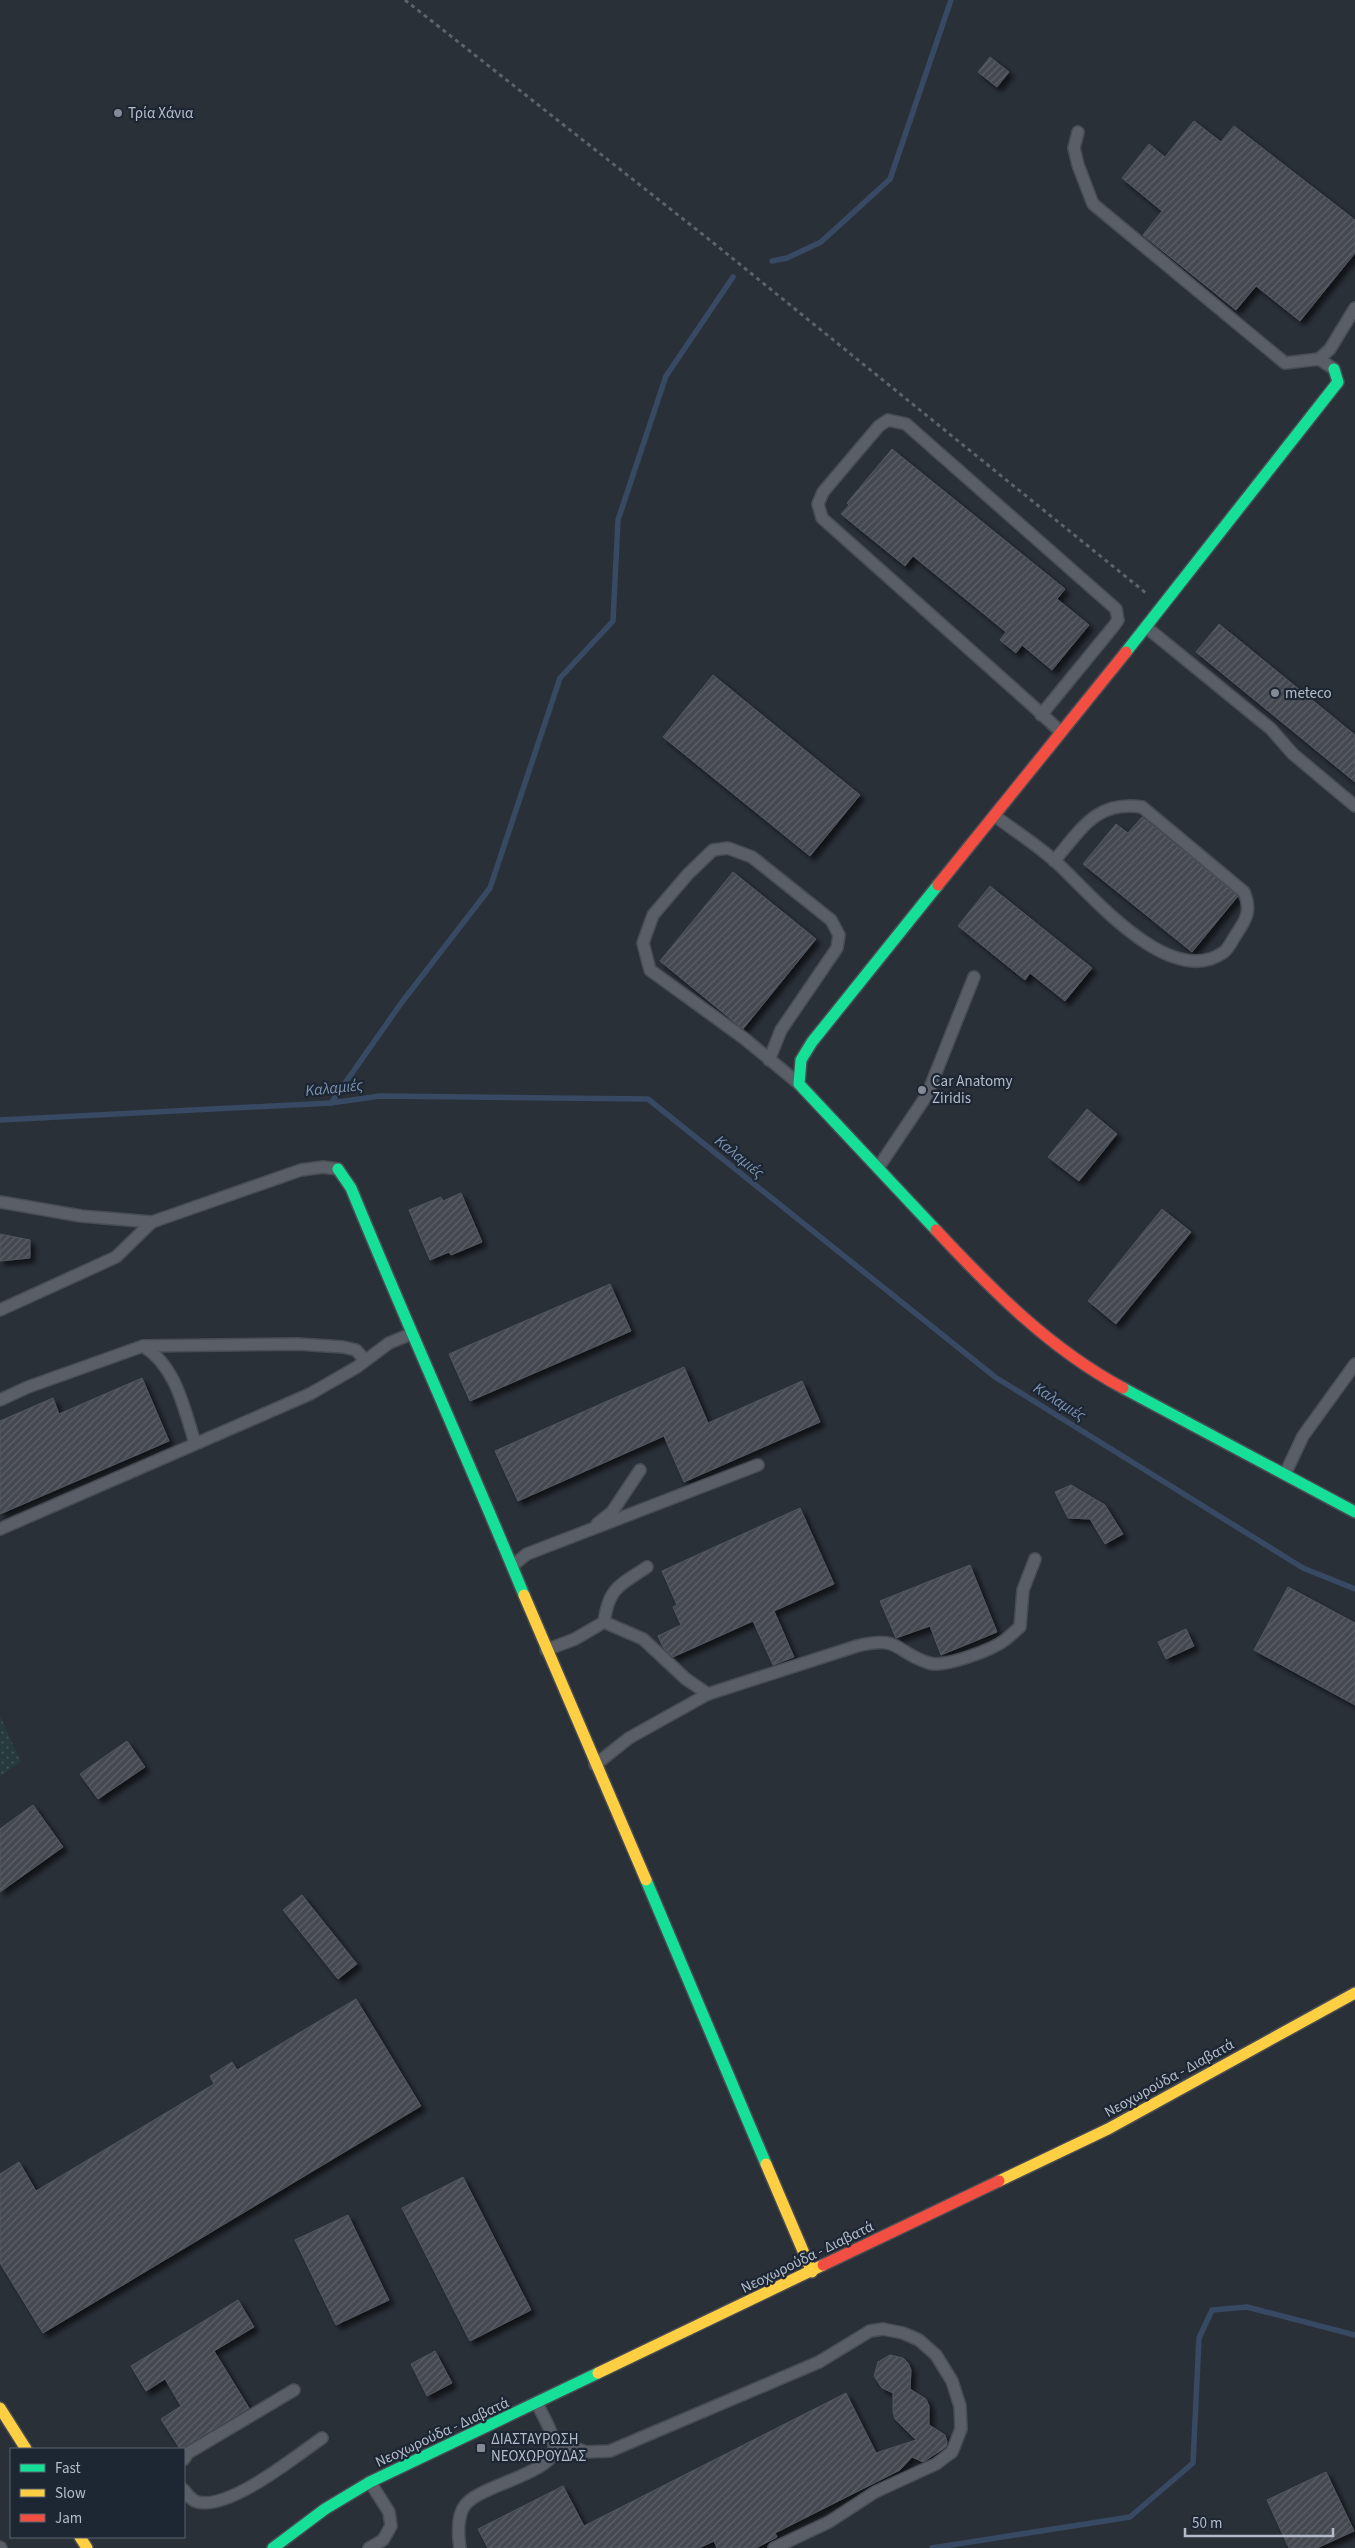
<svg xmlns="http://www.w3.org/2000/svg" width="1355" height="2548" font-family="'Source Sans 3',sans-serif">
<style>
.grass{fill:url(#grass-dots)}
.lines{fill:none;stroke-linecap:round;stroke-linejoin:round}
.stream{stroke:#384963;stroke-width:5.5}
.building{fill:url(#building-hatch);stroke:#52575f;filter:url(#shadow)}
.lane-casing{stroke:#484c53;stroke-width:14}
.fast-casing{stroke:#484c53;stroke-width:14}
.slow-casing{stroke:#484c53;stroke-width:14}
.jam-casing{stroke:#484c53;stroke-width:14}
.path{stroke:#5d636a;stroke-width:3;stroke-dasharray:4 4;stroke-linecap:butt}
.lane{stroke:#5a5e66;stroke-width:11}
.fast{stroke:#16e098;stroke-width:11}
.slow{stroke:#ffcf43;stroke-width:11}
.jam{stroke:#f24e42;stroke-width:11}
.poi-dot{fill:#848b96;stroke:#1d2633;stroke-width:2}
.labels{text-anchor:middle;stroke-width:4.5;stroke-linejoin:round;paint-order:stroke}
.poi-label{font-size:15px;fill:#b4bcc9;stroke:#1d2633;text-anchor:start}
.street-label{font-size:15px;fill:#b4bcc9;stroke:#1d2633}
.water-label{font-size:16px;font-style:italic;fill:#7c92b1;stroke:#1d2633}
</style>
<defs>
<pattern id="grass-dots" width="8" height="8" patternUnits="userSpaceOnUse" patternTransform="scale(1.25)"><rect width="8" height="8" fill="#273a3e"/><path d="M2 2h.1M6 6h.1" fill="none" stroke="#445559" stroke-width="1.8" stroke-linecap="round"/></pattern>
<pattern id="building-hatch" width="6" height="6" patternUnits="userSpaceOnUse" patternTransform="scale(1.25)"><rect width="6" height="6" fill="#444950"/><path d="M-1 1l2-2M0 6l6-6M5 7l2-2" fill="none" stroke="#5d6168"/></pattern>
<filter id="shadow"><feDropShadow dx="4.5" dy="4.5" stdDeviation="2.5" flood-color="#0009"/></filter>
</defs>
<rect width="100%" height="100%" fill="#2a3038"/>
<polygon class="grass" points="0,1716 21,1762 0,1776"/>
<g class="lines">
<g class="stream">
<polyline points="772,261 787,258 821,242 890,179 951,0"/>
<polyline points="331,1103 402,1002 490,888 560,678 613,621 618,520 666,376 733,277"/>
<polyline points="0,1120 331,1103 380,1096 648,1099 995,1377 1303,1568 1355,1589"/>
<polyline points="932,2548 1130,2517 1193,2463 1199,2338 1212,2310 1247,2307 1355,2335"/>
</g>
</g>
<g class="building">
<polygon points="990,57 1009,72 997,87 978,72"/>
<polygon points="1194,121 1221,142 1234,126 1355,220 1355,253 1300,321 1256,286 1236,310 1143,235 1162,211 1122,178 1149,144 1165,157"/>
<polygon points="892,449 1065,589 1057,599 1089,625 1052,670 1022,645 1016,653 1000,640 1006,632 913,556 905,566 841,514 849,505 847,503"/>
<polygon points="1219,624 1355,735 1355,782 1196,652"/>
<polygon points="713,675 860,795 810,856 663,737"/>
<polygon points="1142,817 1238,896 1192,952 1083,864 1116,824 1128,833"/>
<polygon points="733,872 816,939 743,1029 660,961"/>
<polygon points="990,886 1092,968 1065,1001 1030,973 1025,980 958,926"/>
<polygon points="1087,1109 1117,1134 1079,1181 1048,1157"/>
<polygon points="461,1193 482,1242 451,1255 449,1252 430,1260 409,1210 441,1197 443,1201"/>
<polygon points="1162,1209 1191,1232 1116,1324 1088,1301"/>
<polygon points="0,1234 30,1240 30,1258 0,1261"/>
<polygon points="610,1284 631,1331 470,1401 449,1354"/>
<polygon points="684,1367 708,1423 802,1381 820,1422 684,1482 664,1436 518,1501 495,1451"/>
<polygon points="142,1378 169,1441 0,1514 0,1421 53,1398 59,1414"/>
<polygon points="1071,1485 1105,1505 1123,1534 1105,1544 1090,1519 1068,1518 1055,1492"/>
<polygon points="800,1508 834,1584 774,1611 794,1657 773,1665 753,1621 673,1657 663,1647 658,1636 681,1625 673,1607 677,1605 662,1571"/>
<polygon points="970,1565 997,1632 941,1655 930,1626 896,1638 880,1601"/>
<polygon points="1288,1587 1355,1623 1355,1705 1254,1650"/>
<polygon points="1186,1629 1194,1646 1166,1659 1158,1642"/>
<polygon points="127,1741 145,1767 98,1799 80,1774"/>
<polygon points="33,1805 63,1847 0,1892 0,1829"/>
<polygon points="302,1895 357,1964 338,1979 283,1910"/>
<polygon points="356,1999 421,2106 43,2333 0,2263 0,2174 19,2162 36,2191 214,2084 210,2076 232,2062 237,2070"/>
<polygon points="463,2177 531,2310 470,2341 402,2208"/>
<polygon points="348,2215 389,2300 336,2325 295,2240"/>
<polygon points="238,2300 254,2327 214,2351 249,2408 180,2449 161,2419 181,2406 165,2379 146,2391 131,2366"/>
<polygon points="435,2351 452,2383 427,2396 411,2364"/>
<polygon points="890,2355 903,2358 908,2363 911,2370 910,2389 926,2399 929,2406 929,2425 945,2435 947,2442 946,2447 923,2462 912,2457 900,2470 775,2533 777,2537 756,2548 717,2548 714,2541 699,2548 488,2548 478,2529 563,2486 584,2526 846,2393 876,2453 916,2440 895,2419 893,2412 893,2393 882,2388 874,2376 878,2362"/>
<polygon points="1326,2472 1354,2531 1317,2548 1289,2548 1267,2500"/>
</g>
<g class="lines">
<defs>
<g id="lane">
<polyline points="1078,132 1074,148 1078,165 1093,204 1285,363 1319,359 1334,369"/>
<polyline points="1319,359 1330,349 1355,308"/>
<polyline points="1146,627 1271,729 1293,754 1355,806"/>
<polyline points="1041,715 1113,627 1118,620 1116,609 906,424 888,420 879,426 823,492 818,504 822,518 1034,707 1061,732"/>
<path d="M995,816C1015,831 1037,845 1056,862C1091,894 1170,991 1224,952C1229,948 1232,941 1235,936C1246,920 1252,911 1244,892L1142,807C1096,800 1081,830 1054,861"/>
<polyline points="769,1060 781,1030 837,948 839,935 831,920 752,857 728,848 713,850 688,874 653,915 643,943 650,970 745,1039 798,1083"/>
<polyline points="878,1168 927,1095 974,977"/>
<polyline points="0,1202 81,1216 152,1222"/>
<polyline points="0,1310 116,1257 152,1222 301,1170 323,1167 338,1169"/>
<path d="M143,1346C176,1366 184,1408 195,1443"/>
<polyline points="0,1400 28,1387 143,1346 298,1344 343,1347 356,1350 364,1359"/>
<polyline points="1285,1474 1303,1436 1355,1364"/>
<polyline points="597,1524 612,1512 640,1470"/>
<polyline points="0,1529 310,1394 357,1367 389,1343 411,1334"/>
<polyline points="512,1566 527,1554 758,1465"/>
<polyline points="604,1622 643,1639 686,1679 708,1694"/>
<path d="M546,1650L575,1639L604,1622C609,1587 619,1586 647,1567"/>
<path d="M595,1765L629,1738L708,1694L857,1646C901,1635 894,1652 929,1663C944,1668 992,1650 1005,1640C1010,1636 1015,1631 1020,1627L1023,1590L1035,1559"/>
<polyline points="554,2440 586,2452 610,2451 819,2362 870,2331 883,2329 903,2333 919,2340 936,2355 952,2381 960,2406 961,2429 952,2452 936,2464 875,2492 829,2522 774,2548"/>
<polyline points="184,2459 188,2453 294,2390"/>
<path d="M184,2490C188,2495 192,2501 198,2502C230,2510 296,2456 322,2438"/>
<polyline points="0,2547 1,2548"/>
<polyline points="369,2548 383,2540 391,2526 389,2512 370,2482"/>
<path d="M460,2548C458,2535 457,2514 466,2504C482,2485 553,2473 554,2449C555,2434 543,2417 537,2403"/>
</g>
<g id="fast">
<polyline points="1126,652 1338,382 1334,369"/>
<path d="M338,1169L351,1188C407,1325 468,1459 524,1595"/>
<polyline points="936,1230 799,1084 801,1060 812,1042 938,885"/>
<polyline points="1123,1388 1355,1512"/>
<polyline points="646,1880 766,2164"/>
<polyline points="273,2548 325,2509 370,2482 598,2373"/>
</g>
<g id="slow">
<polyline points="524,1595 646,1880"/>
<polyline points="766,2164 812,2272"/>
<polyline points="999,2181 1108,2129 1355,1993"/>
<polyline points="598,2373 823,2265"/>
<polyline points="0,2408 26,2449"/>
<polyline points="80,2537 87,2548"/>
</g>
<g id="jam">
<polyline points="938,885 1126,652"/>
<path d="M936,1230C992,1290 1050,1349 1123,1388"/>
<polyline points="823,2265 999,2181"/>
</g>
</defs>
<use href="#lane" class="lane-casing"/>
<use href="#fast" class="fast-casing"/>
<use href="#slow" class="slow-casing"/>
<use href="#jam" class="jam-casing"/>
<polyline class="path" points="405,0 711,241 1146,593"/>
<use href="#lane" class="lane"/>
<use href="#fast" class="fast"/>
<use href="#slow" class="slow"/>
<use href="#jam" class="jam"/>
</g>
<g class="poi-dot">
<circle cx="118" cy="113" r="5"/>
<circle cx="1275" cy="693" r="5"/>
<circle cx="922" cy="1090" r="5"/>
<rect x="476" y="2443" width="10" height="10" rx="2.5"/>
</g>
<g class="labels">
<g class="poi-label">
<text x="128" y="118">Τρία Χάνια</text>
<text x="1285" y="698">meteco</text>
<text x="932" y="1086">Car Anatomy<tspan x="932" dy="17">Ziridis</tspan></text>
<text x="491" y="2444">ΔΙΑΣΤΑΥΡΩΣΗ<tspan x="491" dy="17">ΝΕΟΧΩΡΟΥΔΑΣ</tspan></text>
</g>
<g class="street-label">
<text transform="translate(1169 2078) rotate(-29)" y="5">Νεοχωρούδα - Διαβατά</text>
<text transform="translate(807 2257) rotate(-26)" y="5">Νεοχωρούδα - Διαβατά</text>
<text transform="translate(442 2432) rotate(-25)" y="5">Νεοχωρούδα - Διαβατά</text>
</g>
<g class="water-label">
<text transform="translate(334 1087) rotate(-6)" y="6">Καλαμιές</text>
<text transform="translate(740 1156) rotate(39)" y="6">Καλαμιές</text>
<text transform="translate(1060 1401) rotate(32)" y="6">Καλαμιές</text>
</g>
</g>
<rect x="10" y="2448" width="175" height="90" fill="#1d2633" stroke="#59626f"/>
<rect x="20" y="2464" width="25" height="8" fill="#16e098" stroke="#59626f"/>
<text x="55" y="2473" font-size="15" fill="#b4bcc9">Fast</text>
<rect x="20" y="2489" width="25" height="8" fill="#ffcf43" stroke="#59626f"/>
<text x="55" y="2498" font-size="15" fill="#b4bcc9">Slow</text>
<rect x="20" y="2514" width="25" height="8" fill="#f24e42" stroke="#59626f"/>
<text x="55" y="2523" font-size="15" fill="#b4bcc9">Jam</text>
<path d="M1185 2528v8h148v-8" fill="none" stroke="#b4bcc9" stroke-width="2.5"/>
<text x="1192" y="2528" font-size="15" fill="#b4bcc9" stroke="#1d2633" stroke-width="4" paint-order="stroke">50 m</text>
</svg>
